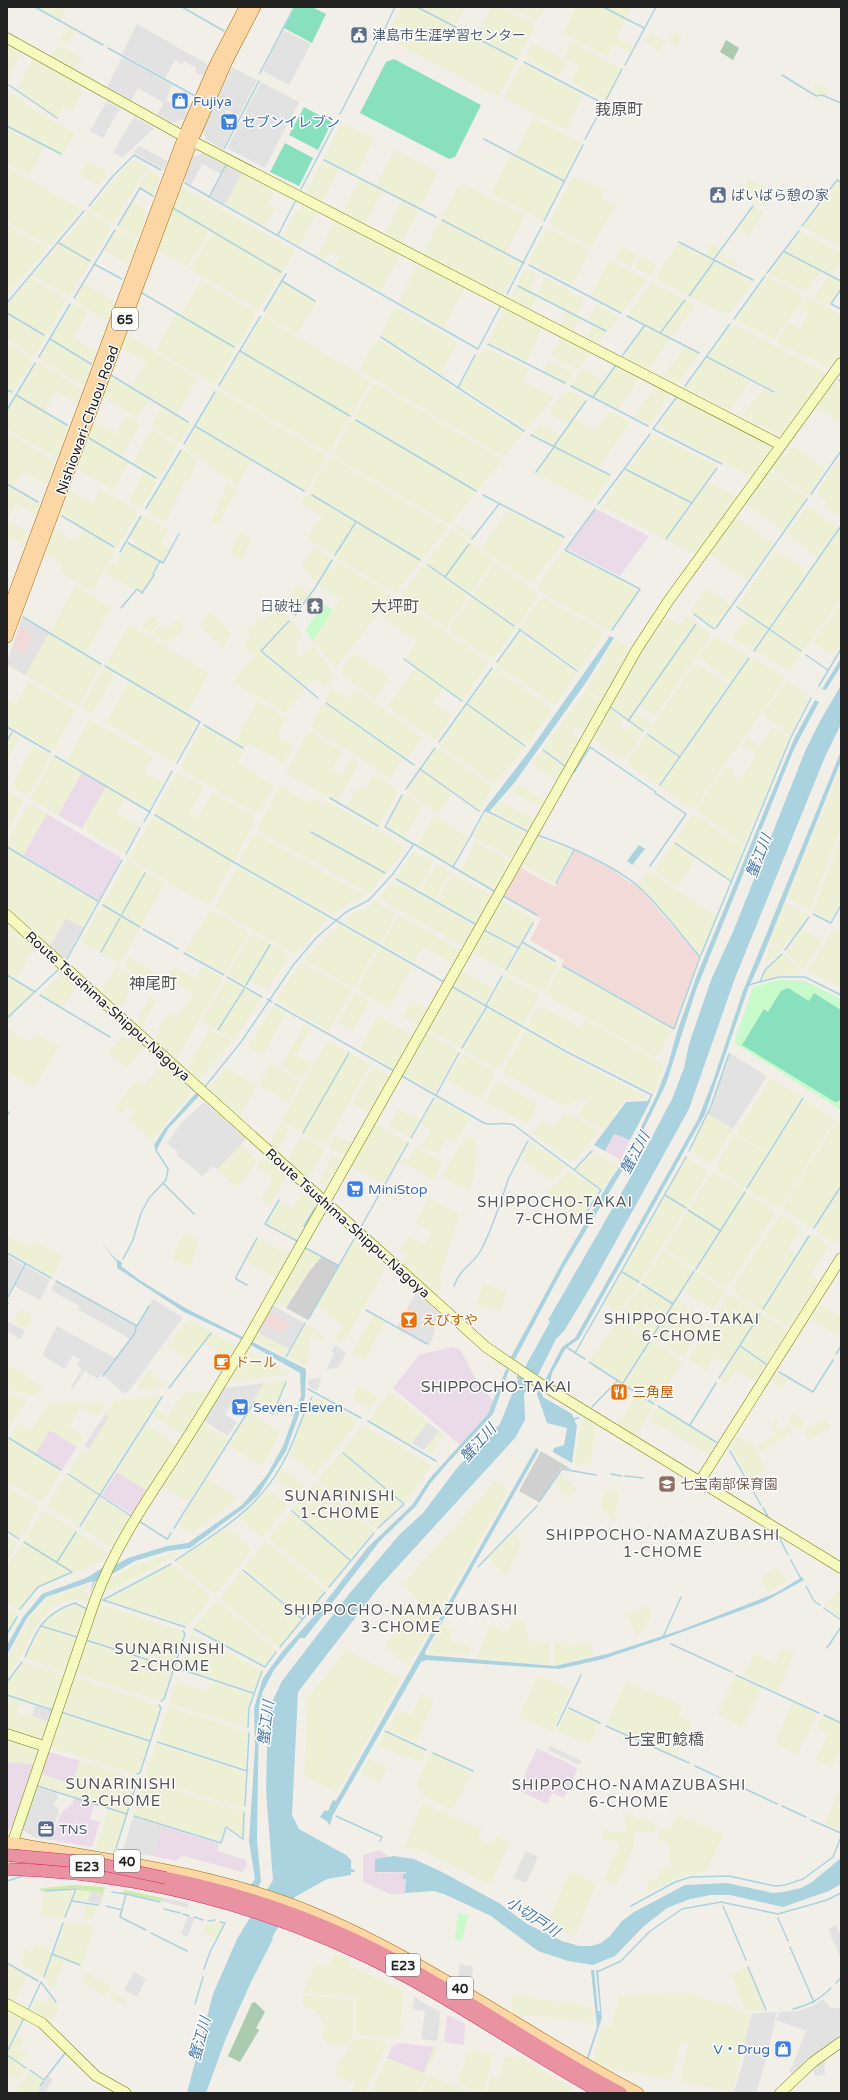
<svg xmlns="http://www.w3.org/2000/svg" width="848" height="2100" font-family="'Varela Round','Noto Sans JP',sans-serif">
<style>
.commercial{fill:#f2dad9}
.industrial{fill:#ebdbe8}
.religious{fill:#d0d0d0}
.farmland{fill:#eef0d5}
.grass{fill:#cdebb0}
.cemetery{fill:#aacbaf}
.park{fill:#c8facc}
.pitch{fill:#88e0be}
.parking{fill:#e2e2e2}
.water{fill:#aad3df}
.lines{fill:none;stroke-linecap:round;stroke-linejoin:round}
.stream{stroke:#aad3df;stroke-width:1.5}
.secondary-casing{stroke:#707d05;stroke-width:11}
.primary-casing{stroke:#a06b00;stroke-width:12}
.highway-casing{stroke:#dc2a67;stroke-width:13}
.secondary{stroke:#f7fabf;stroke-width:10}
.primary{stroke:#fcd6a4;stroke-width:11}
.highway{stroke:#e892a2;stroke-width:12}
.highway-bridge-casing{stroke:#dc2a67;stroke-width:13;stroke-linecap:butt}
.highway-bridge{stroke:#e892a2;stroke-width:12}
.labels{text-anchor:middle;stroke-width:3;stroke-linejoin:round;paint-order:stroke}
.shield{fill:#fff;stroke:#646464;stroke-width:1}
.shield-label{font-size:13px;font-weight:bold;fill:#222}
.service-label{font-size:14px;fill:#4e5e75;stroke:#fff;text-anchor:start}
.shop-label{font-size:14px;fill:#366cbe;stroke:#fff;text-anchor:start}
.street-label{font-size:14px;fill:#222;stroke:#fff}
.worship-label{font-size:14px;fill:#5b616d;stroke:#fff;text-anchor:end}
.food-label{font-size:14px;fill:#c56008;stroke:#fff;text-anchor:start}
.education-label{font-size:14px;fill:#785e54;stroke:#fff;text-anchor:start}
.water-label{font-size:15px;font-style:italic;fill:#4a7aab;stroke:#fff}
.neighbourhood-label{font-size:15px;letter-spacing:1px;fill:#555;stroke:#fff}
.quarter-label{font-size:16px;fill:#555;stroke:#fff}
</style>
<rect width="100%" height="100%" fill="#f2efe9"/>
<g class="commercial">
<polygon points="22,618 49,633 25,675 7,664"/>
<polygon points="575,850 609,868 641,890 699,957 674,1028 562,964 564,960 531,941 531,938 541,919 502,895 517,869 521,868 555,887"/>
<polygon points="416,1293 433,1337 429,1345 397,1327"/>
<polygon points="270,1306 273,1306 304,1323 289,1349 256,1332"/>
</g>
<g class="industrial">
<polygon points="596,509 649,536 620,576 567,549"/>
<polygon points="82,772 106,787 82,829 58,815"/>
<polygon points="47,814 120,857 121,860 99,900 23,855"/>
<polygon points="614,1134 630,1140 621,1160 605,1151"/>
<polygon points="453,1347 460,1349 475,1378 494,1402 488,1414 460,1445 393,1388 419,1355"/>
<polygon points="50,1430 77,1447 62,1470 36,1453"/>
<polygon points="117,1472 148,1491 133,1515 102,1495"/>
<polygon points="537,1748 576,1767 577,1770 564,1798 552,1793 547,1804 518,1790"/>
<polygon points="50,1752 80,1761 72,1784 40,1774 47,1753"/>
<polygon points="7,1762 35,1764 14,1826 7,1831"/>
<polygon points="74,1798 94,1805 90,1819 100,1822 92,1847 52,1840 60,1814 72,1804"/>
<polygon points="162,1826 219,1844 217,1851 246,1860 247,1866 242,1872 184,1856 180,1857 176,1861 153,1856"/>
<polygon points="380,1850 390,1858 378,1858 379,1873 406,1872 406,1874 403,1874 403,1879 406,1879 406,1894 390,1894 363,1882 363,1855"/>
<polygon points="447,2015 465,2024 464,2045 448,2043 444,2040"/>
<polygon points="400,2043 434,2047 424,2073 387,2058 392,2046"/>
</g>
<g class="religious">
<polygon points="322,1256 339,1266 308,1320 286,1308 308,1273"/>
<polygon points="541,1451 571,1469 561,1468 539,1502 519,1491"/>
</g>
<g class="farmland">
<polygon points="37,7 67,7 60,20"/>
<polygon points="402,7 415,7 517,61 500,93 496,95 388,39 387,34"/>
<polygon points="419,7 466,7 455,26"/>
<polygon points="491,7 501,7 533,24 534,28 518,59 476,37"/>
<polygon points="510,7 546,7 537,21"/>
<polygon points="576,7 601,7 626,19 616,38 634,47 631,52 613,44 607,57 563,34"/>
<polygon points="604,7 632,7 626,18"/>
<polygon points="67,25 75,30 67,45 59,39"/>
<polygon points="674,31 682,35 677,47 669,42"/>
<polygon points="650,32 665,41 659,51 645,42"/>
<polygon points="532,43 563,59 571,43 622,69 605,100 571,82 579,66 568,60 559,76 525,58"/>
<polygon points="59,44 82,57 74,70 51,56"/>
<polygon points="8,45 21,52 7,78 7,46"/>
<polygon points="33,59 83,87 81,90 83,91 73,110 64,105 57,117 46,110 17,89"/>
<polygon points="522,63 583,95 565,130 506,99 505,95"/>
<polygon points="814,84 828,88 826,96 816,94 812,92"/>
<polygon points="11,93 42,115 76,133 62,154 7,125 7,96"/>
<polygon points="533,118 581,143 564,179 515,154"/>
<polygon points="344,123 374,138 356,174 324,158 341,125"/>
<polygon points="7,128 44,147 30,175 7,164"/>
<polygon points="395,150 438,172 420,208 376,186"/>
<polygon points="511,154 563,181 543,220 491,194"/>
<polygon points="133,160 147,167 114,222 112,223 90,209 115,178"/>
<polygon points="87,161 108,172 98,185 78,174"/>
<polygon points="322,161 339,169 322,201 308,194 307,191"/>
<polygon points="7,167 79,208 79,211 51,244 47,244 7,221"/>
<polygon points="149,170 159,175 160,178 154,196 139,187"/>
<polygon points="242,173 276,189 268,204 275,208 265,227 225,204"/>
<polygon points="574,178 605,190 601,198 615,206 592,246 552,226 550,220 572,179"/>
<polygon points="749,178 775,192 766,207 740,194"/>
<polygon points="360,179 382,191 365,224 343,212"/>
<polygon points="837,181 841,183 841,247 803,227"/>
<polygon points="463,184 525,216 506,253 441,219 458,186"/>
<polygon points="181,187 293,249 294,252 282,272 173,207"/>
<polygon points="401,201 419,210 402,242 385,234"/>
<polygon points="132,202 148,211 139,237 135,237 117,227"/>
<polygon points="304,204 317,211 299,246 283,236 296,211 300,211"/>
<polygon points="754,207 764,212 748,235 737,229"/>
<polygon points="172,208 210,230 186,267 159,251 158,248"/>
<polygon points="88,212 109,224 110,229 91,261 61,244"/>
<polygon points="336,220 400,254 380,292 335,266 340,256 330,250 324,260 317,256"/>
<polygon points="440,221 521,262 504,295 426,255 425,250"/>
<polygon points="7,225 45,247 45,251 7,294"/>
<polygon points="116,229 134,239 136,243 128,264 104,250"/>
<polygon points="550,229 590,250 572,285 528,262 546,230"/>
<polygon points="213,232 282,273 259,309 257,309 192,270 191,267"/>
<polygon points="801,232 841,252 841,262 831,275 786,251"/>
<polygon points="678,243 713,261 688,295 657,280 656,276"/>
<polygon points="710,243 721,248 713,258 705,253"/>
<polygon points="60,245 90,262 69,297 33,276"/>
<polygon points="622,247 637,255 632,265 630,266 616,259"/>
<polygon points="720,253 737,262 734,268 716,259"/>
<polygon points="784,253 821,271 805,292 769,274"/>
<polygon points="642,256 657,265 651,274 648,275 635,268"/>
<polygon points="609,260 645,278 646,281 623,312 591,296"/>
<polygon points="715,262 753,282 730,313 725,315 690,296"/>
<polygon points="421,264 465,287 444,328 399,302 417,266"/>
<polygon points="529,270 537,274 529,291 517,285 524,271"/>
<polygon points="829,275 841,282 841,288 829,305 813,297"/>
<polygon points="767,277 805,297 774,340 735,320"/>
<polygon points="30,278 66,300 47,335 7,312 7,306"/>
<polygon points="545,278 585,299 576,315 537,294"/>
<polygon points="201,280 255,312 256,315 236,348 181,315"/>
<polygon points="283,282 317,302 298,334 264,314"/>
<polygon points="83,283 116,302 110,319 106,320 74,301"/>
<polygon points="654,283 685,300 661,332 627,315 651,284"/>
<polygon points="517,286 537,296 530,309 513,300 511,296"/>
<polygon points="808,297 841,315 841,354 832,366 828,367 776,342 789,323 800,329 809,313 799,308"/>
<polygon points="686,300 695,305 672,338 662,333"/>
<polygon points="72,303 88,312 73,338 97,352 93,364 51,339"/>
<polygon points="597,305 618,318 608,331 588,321"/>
<polygon points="397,308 457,343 440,375 380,336 394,309"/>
<polygon points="508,309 543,327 526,362 488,342 504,310"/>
<polygon points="567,311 580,318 573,331 560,324"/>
<polygon points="176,314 236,349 216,383 213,384 156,350"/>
<polygon points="7,315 46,337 35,355 33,356 7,340"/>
<polygon points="262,316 370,381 370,383 351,416 242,351"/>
<polygon points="733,324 825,372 826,375 784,434 779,435 742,417 763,388 774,393 775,391 708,357"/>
<polygon points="593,325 607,332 599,342 595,342 586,337"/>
<polygon points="643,329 648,331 650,329 670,339 649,370 623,356"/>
<polygon points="128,336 198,378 177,414 132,386 146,363 121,348 124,337"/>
<polygon points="561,337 589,351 590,354 577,369 551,356"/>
<polygon points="378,339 524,433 505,455 502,456 361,371 360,368"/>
<polygon points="50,340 91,365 84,385 82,386 39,359"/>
<polygon points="7,344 31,358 32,361 13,392 7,388"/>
<polygon points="685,347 699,354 678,382 675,384 663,377"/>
<polygon points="486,348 529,369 523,381 554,397 527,429 460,386 477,354 482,353"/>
<polygon points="241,351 351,417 330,451 327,452 219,387"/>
<polygon points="707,359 750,381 729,410 685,388"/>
<polygon points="549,361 574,373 566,383 543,371"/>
<polygon points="37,362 81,389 77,404 55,391 44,411 17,395"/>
<polygon points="617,365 641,377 618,409 594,397"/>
<polygon points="583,369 604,381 593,397 570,385"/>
<polygon points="111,376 149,399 137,418 104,398 103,396"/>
<polygon points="834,381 841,386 841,425 815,406"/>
<polygon points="376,384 500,458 501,462 477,491 354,417 373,385"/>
<polygon points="656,385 670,394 649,424 634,416"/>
<polygon points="218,390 326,455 327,458 306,491 197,425"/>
<polygon points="566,391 569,391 586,399 569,424 548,412"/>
<polygon points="16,396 69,427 58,456 55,457 7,429 7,411"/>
<polygon points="679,397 770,446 772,450 753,476 751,477 656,428"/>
<polygon points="162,407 191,424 181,441 177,442 151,426"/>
<polygon points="610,411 631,422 598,468 555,446 574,419 595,431"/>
<polygon points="127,415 141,424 121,456 88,437 94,421 116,434"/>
<polygon points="353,419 476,492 451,523 447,523 333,456 333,453"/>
<polygon points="540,424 561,435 554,445 532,433"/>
<polygon points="196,427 251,460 237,486 186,448 185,446"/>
<polygon points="152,430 176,445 177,447 159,479 132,463"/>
<polygon points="7,432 53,461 54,465 47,485 22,472 14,486 7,482"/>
<polygon points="653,434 717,466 692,502 628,469"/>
<polygon points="88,438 129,463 113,490 79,470 78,466"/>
<polygon points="793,446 826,469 808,495 772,469 772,466 780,454 783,456 786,455"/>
<polygon points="555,448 610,477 593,500 590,501 536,473"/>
<polygon points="183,449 198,460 189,481 185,480 166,523 146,510"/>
<polygon points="841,457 841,518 824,506 827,502 816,493"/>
<polygon points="332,458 445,526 447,529 422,560 309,492 329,459"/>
<polygon points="627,471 691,504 665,539 601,506"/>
<polygon points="767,472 771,472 807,497 783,531 744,503"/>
<polygon points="144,473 157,481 142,506 139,507 128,501"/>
<polygon points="709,482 738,497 697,553 694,554 667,540"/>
<polygon points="228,483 237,490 218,524 211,521"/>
<polygon points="7,485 40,505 36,515 16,504 7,520"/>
<polygon points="69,490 92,504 101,490 137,510 138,513 117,548 60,513"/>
<polygon points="308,494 355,522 334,556 307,539 322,516 300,502"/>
<polygon points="807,506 838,528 818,557 787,535"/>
<polygon points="508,510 565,539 533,582 529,583 481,548"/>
<polygon points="143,515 169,529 161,543 170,548 163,561 133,545 136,539 131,536"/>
<polygon points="735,516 774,544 748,581 708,553"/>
<polygon points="7,520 29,533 25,546 7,536"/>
<polygon points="357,523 421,561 397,591 394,592 335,557"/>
<polygon points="457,524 474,535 470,540 456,529"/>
<polygon points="841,528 841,597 803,651 771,628"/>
<polygon points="54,529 76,542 83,530 116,550 93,589 89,590 59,571 63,564 45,553"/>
<polygon points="454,531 469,542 445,576 426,562 451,532"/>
<polygon points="240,532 252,539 242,560 240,560 232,553 231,551"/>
<polygon points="127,543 159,561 152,573 154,575 141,593 106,574 112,564 116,566"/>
<polygon points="470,543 492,559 492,563 470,594 446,577"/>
<polygon points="314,548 332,558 316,583 301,565"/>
<polygon points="776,550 807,572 769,627 737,606"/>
<polygon points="563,551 639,590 609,631 538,590 537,586"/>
<polygon points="338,562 390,593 391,597 336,667 313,641 340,599 318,585 328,568 333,571"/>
<polygon points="425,564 469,595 447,626 444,627 401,597 401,594"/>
<polygon points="498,564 537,593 537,597 517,626 473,595 494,565"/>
<polygon points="76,585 111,608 85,653 50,631"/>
<polygon points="297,586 309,595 292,616 283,603"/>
<polygon points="707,588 731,605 715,628 690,611"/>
<polygon points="472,597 516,628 493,659 490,659 450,631 449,628"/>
<polygon points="544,598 602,631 603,636 579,670 519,628 540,599"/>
<polygon points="400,599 488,663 463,701 405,659 417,642 382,617 395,600"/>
<polygon points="841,603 841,644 834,656 813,643"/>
<polygon points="279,604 290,619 254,655 245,646 246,644 245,643 251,636 247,631 258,618 263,619 267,617"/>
<polygon points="210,612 232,633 223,648 200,626"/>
<polygon points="151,615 159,623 150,633 140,627"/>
<polygon points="663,615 680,626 687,617 695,623 628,720 610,706"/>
<polygon points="748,615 767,629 754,647 748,647 732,638"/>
<polygon points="176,620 185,628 167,643 153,634 161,626 166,630"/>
<polygon points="292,620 303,634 295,643 299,647 295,652 301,657 312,645 332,671 333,675 326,687 314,678 307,688 262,651"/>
<polygon points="697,624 711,635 655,716 640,705"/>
<polygon points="131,626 209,673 187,713 106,665 127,627"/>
<polygon points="770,630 802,653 791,668 788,669 756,651"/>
<polygon points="519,632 577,673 555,705 496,664"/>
<polygon points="49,633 101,665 80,704 76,705 25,675"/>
<polygon points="714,637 748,656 731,681 699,658"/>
<polygon points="615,639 631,649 602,700 586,689"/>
<polygon points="259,651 305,689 285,713 233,682"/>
<polygon points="355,652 390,678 375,699 341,674 341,670"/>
<polygon points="751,657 783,675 784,680 695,807 690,808 660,787"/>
<polygon points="696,663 728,685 679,755 647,733"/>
<polygon points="104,668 115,673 92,714 84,709 83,705"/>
<polygon points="415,668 443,688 433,702 452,716 436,739 433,739 387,707"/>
<polygon points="494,668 550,707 551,710 527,745 468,704"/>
<polygon points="787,681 808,695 808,699 790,735 763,715"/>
<polygon points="29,682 74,709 74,712 53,751 7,725 7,699 16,704"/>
<polygon points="129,682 198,722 174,763 106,722"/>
<polygon points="331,688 348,699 355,689 422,737 407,759 326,702 326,699"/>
<polygon points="585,691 601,702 585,732 575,726 571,733 580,740 566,765 543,749"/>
<polygon points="257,701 286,718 279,730 280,738 293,747 284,764 249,743 246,748 235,742"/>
<polygon points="324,703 403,759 389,779 361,758 313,730 311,726"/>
<polygon points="467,705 525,747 496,782 493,783 439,745"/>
<polygon points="608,708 624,719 619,726 626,731 631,724 643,733 625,758 621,759 592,739"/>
<polygon points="635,713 650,723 645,731 630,721"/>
<polygon points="89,719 153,756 144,772 164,783 149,810 67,761"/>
<polygon points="203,726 245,750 237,763 274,785 260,812 256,813 181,769 180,766"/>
<polygon points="772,726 789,738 744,846 696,810 727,766 733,770 735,778 742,777 756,755 742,745 747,738 761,747"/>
<polygon points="310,732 342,752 332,770 342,775 352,758 360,763 337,802 286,773 307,734"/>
<polygon points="12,733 20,737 7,761 7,742"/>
<polygon points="646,735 678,757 658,785 628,764 628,760"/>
<polygon points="34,745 51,755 28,795 26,795 11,787"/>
<polygon points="437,747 491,786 491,789 480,811 422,769"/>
<polygon points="542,751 565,767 557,781 532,764"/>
<polygon points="54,756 82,772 58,815 32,800 31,797"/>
<polygon points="841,767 841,827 810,910 787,897"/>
<polygon points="421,771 453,793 438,813 406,791"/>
<polygon points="177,773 180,773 204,787 189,813 198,818 213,792 254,817 255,821 234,861 154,813"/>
<polygon points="374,773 397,790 397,793 379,826 346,807 357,787 364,791"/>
<polygon points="517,784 546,801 542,808 512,791"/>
<polygon points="279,786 308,802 311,797 325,805 327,801 407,847 387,873 310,830 309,832 385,874 370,892 367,892 259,831 258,828"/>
<polygon points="106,787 125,798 117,813 132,821 139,827 124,854 82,829"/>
<polygon points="8,790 24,801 7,832 7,793"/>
<polygon points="404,794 422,807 404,838 385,827"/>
<polygon points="500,801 536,819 529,830 492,811"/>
<polygon points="29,803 47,814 23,855 7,846 7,842"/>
<polygon points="486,812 528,833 514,857 511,858 472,836"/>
<polygon points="693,814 743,848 731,880 674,841"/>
<polygon points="435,815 468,838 452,865 417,845"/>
<polygon points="153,816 233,863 210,903 205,904 130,859 130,856"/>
<polygon points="258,835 364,895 363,897 347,904 332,915 238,864 253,836"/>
<polygon points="536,837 572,850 554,883 522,865 521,862"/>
<polygon points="841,837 841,902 830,921 813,911"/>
<polygon points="476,842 509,861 510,865 495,891 460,871"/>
<polygon points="673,843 696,859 677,887 655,871"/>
<polygon points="7,848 97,902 83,928 66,918 50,946 7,908"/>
<polygon points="414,851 431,861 432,864 417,891 395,878"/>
<polygon points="126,862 129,862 163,882 163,886 141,926 103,903"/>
<polygon points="438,865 448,870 449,874 434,900 420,893 435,866"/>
<polygon points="239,867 328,918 295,954 216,909 215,907 236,869"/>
<polygon points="647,872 651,872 716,917 700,954 638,884"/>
<polygon points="452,875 455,875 490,894 491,897 476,924 437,902"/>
<polygon points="394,881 475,926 463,946 378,898"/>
<polygon points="501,900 534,919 518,947 484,928 499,902"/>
<polygon points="374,901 394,912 395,915 380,943 345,923 345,921 355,912 368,908"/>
<polygon points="785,902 808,915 790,941 786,941 782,949 768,943"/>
<polygon points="102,905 140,928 120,963 83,943 82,940"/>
<polygon points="210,912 214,912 247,930 248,934 225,974 184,951"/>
<polygon points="397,917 402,917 460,950 453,964 423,947 414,962 382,944"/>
<polygon points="7,922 34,947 16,979 7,973"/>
<polygon points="341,925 378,946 355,986 351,987 305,960 325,938"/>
<polygon points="802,929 822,941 803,971 786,952"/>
<polygon points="483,930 516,949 504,970 472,952"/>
<polygon points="835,930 841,933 841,988 808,971 831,931"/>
<polygon points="254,934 270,944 245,985 227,975 251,935"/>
<polygon points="523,944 558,965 544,990 541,991 507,972"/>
<polygon points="271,945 288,954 289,957 267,990 249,981"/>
<polygon points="769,946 781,952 766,964 765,962"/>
<polygon points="380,948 412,966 389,1008 359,991 358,988"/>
<polygon points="784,954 802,975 780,975 762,980 766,969"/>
<polygon points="128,956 160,975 151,983 124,967"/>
<polygon points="302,963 350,989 351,992 329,1031 277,1002 276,1000 290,978"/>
<polygon points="117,966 137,979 121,1008 116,1005 101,992"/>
<polygon points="174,966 195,978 203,966 223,978 176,1060 153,1040 169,1011 177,1017 194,995 167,976"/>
<polygon points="561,966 672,1030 656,1058 547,995 546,993"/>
<polygon points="460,970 493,989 485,1003 452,984"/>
<polygon points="63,973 78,986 62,1007 40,994"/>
<polygon points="504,976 538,994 538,998 523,1025 488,1005"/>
<polygon points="7,977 33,992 7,1017"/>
<polygon points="226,979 243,988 217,1030 204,1023 203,1019"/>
<polygon points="451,987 484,1006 460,1048 427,1029"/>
<polygon points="244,989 262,998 235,1038 232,1038 218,1031"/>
<polygon points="354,994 357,994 369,1001 353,1031 338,1023"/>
<polygon points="151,997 156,1000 141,1028 138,1026 137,1019 140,1012"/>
<polygon points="411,1000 428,1009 419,1025 403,1016"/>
<polygon points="539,1005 580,1028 585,1020 664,1065 654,1093 569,1050 527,1027"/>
<polygon points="274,1006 286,1013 263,1055 248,1047 248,1044"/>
<polygon points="487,1008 522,1028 499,1069 463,1050"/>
<polygon points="378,1016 413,1036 395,1068 360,1049"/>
<polygon points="305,1023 311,1027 296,1055 311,1063 304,1076 300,1077 281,1066"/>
<polygon points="7,1028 22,1039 32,1040 36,1033 59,1047 34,1088 7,1071"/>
<polygon points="210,1029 230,1040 231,1043 199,1079 197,1079 186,1070"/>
<polygon points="526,1030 566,1054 645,1096 646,1099 625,1099 604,1130 578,1115 590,1098 562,1106 504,1073 503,1071"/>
<polygon points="425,1032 458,1051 435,1092 401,1074"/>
<polygon points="122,1037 134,1038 144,1047 126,1068 108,1053"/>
<polygon points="330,1041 368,1063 369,1067 326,1143 322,1144 284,1122 283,1119 326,1043"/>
<polygon points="462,1053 494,1071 494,1075 481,1099 447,1080"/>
<polygon points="163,1063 193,1091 152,1140 129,1120 135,1112 127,1106 121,1113 115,1108 137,1079 144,1085"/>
<polygon points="270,1064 298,1080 299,1085 289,1102 259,1086"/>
<polygon points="226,1068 257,1085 239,1118 208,1089"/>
<polygon points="372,1068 376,1068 390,1077 369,1113 352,1103"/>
<polygon points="773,1079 802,1097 767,1153 736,1133 770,1080"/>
<polygon points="497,1081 538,1104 527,1124 485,1101"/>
<polygon points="436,1098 470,1118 456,1143 446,1138 437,1154 422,1146 431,1130 421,1124"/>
<polygon points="804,1099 835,1120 780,1207 778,1208 747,1189"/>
<polygon points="398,1109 420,1121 410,1138 389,1126"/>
<polygon points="565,1112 594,1128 597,1132 588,1145 571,1162 533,1134 543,1120 553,1127"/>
<polygon points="708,1114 733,1129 712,1162 709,1163 690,1151"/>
<polygon points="837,1121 841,1122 841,1184 812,1229 782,1208"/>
<polygon points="374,1123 407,1142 383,1184 350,1165"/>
<polygon points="283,1125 289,1129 277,1152 269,1145 279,1126"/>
<polygon points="335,1134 352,1144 345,1156 329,1148"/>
<polygon points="735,1134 767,1154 746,1188 717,1170 716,1165"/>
<polygon points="466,1135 476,1140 475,1174 469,1192 442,1177"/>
<polygon points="301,1136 325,1149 308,1180 287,1161"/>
<polygon points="530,1141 566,1167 552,1181 521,1158"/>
<polygon points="240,1144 257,1160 251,1171 237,1188 217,1169"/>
<polygon points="415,1146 442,1162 434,1180 400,1161 402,1157 408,1160"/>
<polygon points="594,1153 618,1166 602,1189 576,1170"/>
<polygon points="333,1154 342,1160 332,1180 323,1184 317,1184"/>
<polygon points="264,1155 287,1176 270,1205 261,1200 273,1180 257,1167"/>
<polygon points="686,1157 707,1170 708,1172 686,1207 665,1194"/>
<polygon points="570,1170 598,1190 580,1219 545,1194"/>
<polygon points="715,1173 744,1191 720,1229 689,1210 711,1174"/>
<polygon points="841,1188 841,1234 835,1244 814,1230"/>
<polygon points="746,1192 776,1212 727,1288 697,1269"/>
<polygon points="303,1193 313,1201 315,1208 297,1241 265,1224 278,1201 292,1210"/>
<polygon points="665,1196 685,1209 640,1282 622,1272"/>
<polygon points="429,1197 459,1214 442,1271 439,1299 402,1265 408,1254 400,1250 408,1236 425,1245 432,1232 415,1223"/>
<polygon points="688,1211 719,1230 695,1268 664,1248"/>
<polygon points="780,1214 802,1227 788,1248 796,1254 761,1310 731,1290"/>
<polygon points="184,1233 195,1237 198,1244 190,1267 172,1260"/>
<polygon points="812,1234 829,1245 810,1275 819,1281 789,1327 763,1311"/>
<polygon points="7,1237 30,1247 33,1241 62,1256 52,1277 7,1251"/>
<polygon points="257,1238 289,1255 276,1279 245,1260"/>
<polygon points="354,1239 386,1268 350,1331 343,1342 340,1343 335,1339 343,1326 317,1305"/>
<polygon points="304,1247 322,1256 308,1273 286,1308 275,1302 274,1299"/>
<polygon points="663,1251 693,1270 673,1303 642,1283"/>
<polygon points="695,1271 725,1290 714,1311 683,1291"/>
<polygon points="622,1273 639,1283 619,1314 604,1303"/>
<polygon points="485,1284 507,1291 500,1311 476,1304 483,1285"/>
<polygon points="641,1285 672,1305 651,1337 622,1319 621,1316"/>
<polygon points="729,1294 760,1312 727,1365 714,1357 706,1371 688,1359"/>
<polygon points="677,1300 708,1320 683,1357 653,1339"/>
<polygon points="820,1304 841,1317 841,1338 811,1319"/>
<polygon points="20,1309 31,1314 32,1317 26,1329 13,1322"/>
<polygon points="761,1313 788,1330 767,1363 741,1346"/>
<polygon points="374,1314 386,1321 364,1361 352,1353"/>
<polygon points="190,1320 237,1346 230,1359 203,1343 189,1362 167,1345 186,1322"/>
<polygon points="618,1322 622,1322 650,1340 623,1382 589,1360"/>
<polygon points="306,1324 325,1338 324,1343 312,1334 308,1351 308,1367 287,1357"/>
<polygon points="256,1332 289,1349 285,1356 252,1338"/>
<polygon points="652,1341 682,1362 656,1403 625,1383"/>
<polygon points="740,1348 766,1364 755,1382 736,1370 727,1384 720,1379"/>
<polygon points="246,1350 287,1373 286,1375 232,1381 230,1377"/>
<polygon points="11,1365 42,1387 37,1396 7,1389 7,1371"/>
<polygon points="149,1371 164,1383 160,1388 140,1390 138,1388 139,1384"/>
<polygon points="777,1373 788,1379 782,1389 771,1382"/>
<polygon points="286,1380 273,1413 253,1401 264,1383"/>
<polygon points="358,1386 379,1396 370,1408 352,1398"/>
<polygon points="205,1391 209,1396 184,1435 152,1415 156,1409 168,1416 183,1393"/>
<polygon points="389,1393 393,1393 428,1422 410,1445 369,1420"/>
<polygon points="7,1394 26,1399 26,1401 7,1431"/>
<polygon points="637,1394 654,1405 636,1436 618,1425"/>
<polygon points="160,1396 99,1493 68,1473 81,1452 85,1454 108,1417 105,1414 115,1400"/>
<polygon points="313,1396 359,1421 314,1475 290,1455 304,1414"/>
<polygon points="103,1402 104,1405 96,1417 81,1407 68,1426 84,1437 77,1447 50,1430 36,1453 10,1437 19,1423 30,1431 49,1403"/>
<polygon points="658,1407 716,1443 709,1455 650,1420"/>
<polygon points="249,1412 280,1432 275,1444 262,1466 228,1445"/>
<polygon points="793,1413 806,1422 801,1430 787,1422"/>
<polygon points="584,1418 596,1426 590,1465 574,1464 580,1425"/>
<polygon points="826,1418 831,1428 808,1440 804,1433"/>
<polygon points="776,1419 779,1421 775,1427 781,1431 787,1426 791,1430 785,1434 786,1436 760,1452 757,1446 776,1435 771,1427"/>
<polygon points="201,1422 228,1439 189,1502 161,1485"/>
<polygon points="146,1425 177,1445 148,1491 117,1472"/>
<polygon points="363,1426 432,1465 405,1503 342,1451"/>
<polygon points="439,1431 443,1435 436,1441 435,1450 432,1455 424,1450"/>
<polygon points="737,1437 748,1441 753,1446 766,1470 749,1479 730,1447"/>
<polygon points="9,1439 61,1472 43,1501 40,1502 7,1481 7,1442"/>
<polygon points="341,1453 401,1504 376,1528 320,1482 319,1478"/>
<polygon points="282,1467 305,1486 297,1495 276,1478"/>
<polygon points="66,1475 98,1495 78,1526 49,1507 48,1505"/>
<polygon points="562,1475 577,1489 566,1498 553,1484"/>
<polygon points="207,1478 238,1499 192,1533 178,1524"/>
<polygon points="496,1480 506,1487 508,1491 409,1665 407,1666 385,1646 403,1623 393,1613 406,1601 413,1607 419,1602 403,1584"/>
<polygon points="314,1484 318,1484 374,1531 350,1558 292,1510"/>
<polygon points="7,1487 38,1506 38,1509 20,1539 7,1531"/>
<polygon points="605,1489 617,1491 619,1493 616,1519 613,1521 601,1508"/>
<polygon points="269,1490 288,1506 262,1538 239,1519"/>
<polygon points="100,1498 131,1517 114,1546 110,1547 81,1528"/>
<polygon points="46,1511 108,1552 105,1560 38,1587 20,1609 17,1610 7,1604 7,1567 42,1512"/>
<polygon points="291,1512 349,1560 328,1587 271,1540 270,1536"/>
<polygon points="227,1527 252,1550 216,1593 213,1593 176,1562"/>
<polygon points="512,1533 519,1539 520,1547 506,1576 488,1559"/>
<polygon points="7,1536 16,1542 17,1544 7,1560"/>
<polygon points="265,1542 269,1543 324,1590 325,1592 303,1618 244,1568"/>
<polygon points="178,1552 179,1554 170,1559 107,1592 104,1587 109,1579 134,1565"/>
<polygon points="173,1564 210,1596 210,1599 188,1625 105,1600"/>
<polygon points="778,1567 787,1582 768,1592 759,1578"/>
<polygon points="242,1571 301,1620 278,1647 220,1600 221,1596"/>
<polygon points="88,1584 86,1593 91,1595 88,1604 84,1601 73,1599 56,1605 47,1611 33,1631 16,1666 7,1675 7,1658 29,1619 47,1598"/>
<polygon points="840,1590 841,1591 841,1618 825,1606"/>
<polygon points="215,1602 219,1602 276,1650 263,1666 193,1628"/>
<polygon points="76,1604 87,1610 78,1636 44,1625 52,1614"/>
<polygon points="99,1604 182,1631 183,1634 173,1666 85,1638"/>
<polygon points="647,1606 652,1613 640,1635 636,1636 627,1614"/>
<polygon points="7,1609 18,1615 7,1634"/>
<polygon points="525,1621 529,1641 549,1643 550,1662 545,1665 476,1658 491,1625 507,1633 512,1622"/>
<polygon points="441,1626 453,1630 450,1640 471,1647 468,1654 427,1653"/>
<polygon points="42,1627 78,1639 68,1668 63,1671 25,1658"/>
<polygon points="191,1634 261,1670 253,1691 180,1668"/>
<polygon points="84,1640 172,1668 163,1699 159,1700 75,1674 73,1670"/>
<polygon points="566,1640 571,1646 589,1642 593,1656 554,1666 555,1643"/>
<polygon points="782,1648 794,1654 777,1692 744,1676 755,1652 775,1664"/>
<polygon points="346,1650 401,1679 337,1793 304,1776 308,1699"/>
<polygon points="23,1663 63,1674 64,1677 54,1709 7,1694 7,1683"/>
<polygon points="539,1676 571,1690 552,1732 519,1717 536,1678"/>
<polygon points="736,1676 762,1688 743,1726 741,1727 717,1714"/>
<polygon points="74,1677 158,1705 160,1708 150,1739 61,1710"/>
<polygon points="212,1681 252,1694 248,1708 247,1728 171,1704 170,1702 176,1682 208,1692"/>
<polygon points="626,1682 629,1682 682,1706 678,1716 692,1723 676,1756 607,1724"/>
<polygon points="422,1693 434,1700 416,1742 387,1729 397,1711 412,1714"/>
<polygon points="7,1696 21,1701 17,1712 49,1722 43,1738 37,1740 10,1732 7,1727"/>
<polygon points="793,1702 818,1714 797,1754 777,1744 776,1740"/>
<polygon points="170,1707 247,1732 246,1769 157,1741 168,1708"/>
<polygon points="567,1709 599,1724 589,1745 557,1731"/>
<polygon points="60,1713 149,1741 139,1772 136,1774 52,1748 50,1744"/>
<polygon points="823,1715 841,1724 841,1746 831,1768 815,1760 828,1734 817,1728"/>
<polygon points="385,1732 426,1751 421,1763 378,1745"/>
<polygon points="7,1739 35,1749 38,1755 35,1764 7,1762"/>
<polygon points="156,1744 245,1772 244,1809 148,1778 146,1776"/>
<polygon points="431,1753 472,1773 454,1807 450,1809 425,1797 416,1784"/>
<polygon points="369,1759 387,1767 380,1783 361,1774"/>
<polygon points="80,1761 135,1779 137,1781 126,1813 35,1784 38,1774 72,1784"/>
<polygon points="146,1782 243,1811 243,1837 225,1825 220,1842 134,1815 144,1783"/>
<polygon points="841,1786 841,1831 824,1824"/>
<polygon points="423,1803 482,1830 478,1838 491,1845 496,1836 510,1843 490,1885 433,1855 418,1849 404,1848"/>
<polygon points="108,1809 126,1815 113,1852 95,1850"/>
<polygon points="626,1814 655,1824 656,1827 655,1832 635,1831 633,1849 616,1885 604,1880 620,1843 603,1839 603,1829 627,1833 624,1817"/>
<polygon points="678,1814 723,1835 706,1872 686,1875 670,1881 648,1893 646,1880 658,1877 661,1868 671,1868 668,1842 657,1841 662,1829 671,1830"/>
<polygon points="570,1871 596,1884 575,1936 559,1931 548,1924"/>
<polygon points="74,1890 71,1900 69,1899 64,1917 41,1916 44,1892"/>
<polygon points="76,1890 91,1891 87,1901 73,1900"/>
<polygon points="85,1904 98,1905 92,1921 84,1920"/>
<polygon points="215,1921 224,1924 216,1939 202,1932 208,1922"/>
<polygon points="65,1923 91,1925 93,1929 82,1965 54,1954"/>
<polygon points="35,1946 52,1951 43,1977 21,1964 24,1949 32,1952"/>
<polygon points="336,1954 351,1961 350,1968 355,1968 403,1991 400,2038 356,2034 356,1997 303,1993 315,1965 332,1965 333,1956"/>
<polygon points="53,1955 64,1960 53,1989 45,1978"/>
<polygon points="7,1964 27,1975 14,2002 7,1999"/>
<polygon points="747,1966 766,2012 745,2010 732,1977 733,1973"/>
<polygon points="87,1973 111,1987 106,1997 81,1980"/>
<polygon points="112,1991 127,2000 124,2006 109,1995"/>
<polygon points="684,1993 727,2005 751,2015 732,2092 680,2082 688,2043 681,2040 671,2080 612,2069 606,2071 592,2062 602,2026 611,2026 619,1996"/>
<polygon points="303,1994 353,2000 353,2037 346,2046 327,2044 321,2035 327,2028 316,2011 305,2007 302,2001"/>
<polygon points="513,1994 593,2008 594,2024 572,2020 511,2014"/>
<polygon points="50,1996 59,2009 51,2024 47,2024 29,2012 36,1999 46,2004"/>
<polygon points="7,2008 24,2017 7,2050"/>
<polygon points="17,2035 24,2040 19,2049 26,2053 20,2063 7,2054"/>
<polygon points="356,2038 388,2042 364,2093 351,2093 354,2083 336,2076 338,2064"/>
<polygon points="434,2047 438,2047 419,2093 370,2093 387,2058 424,2073"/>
<polygon points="468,2051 492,2055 484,2093 458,2084"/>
<polygon points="8,2056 25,2068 18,2080 7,2074"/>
<polygon points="505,2056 523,2059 572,2088 572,2093 487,2093 490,2076 499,2078"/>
<polygon points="29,2071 43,2081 34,2093 15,2093"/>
<polygon points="429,2076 475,2093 421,2093"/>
</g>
<g class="grass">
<polygon points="74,1885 105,1887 102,1897 100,1892 76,1890 76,1888 40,1891 41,1888"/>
<polygon points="125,1890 163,1898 161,1901 122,1893"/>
</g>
<g class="cemetery">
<polygon points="726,40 739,48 733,60 720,52"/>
<polygon points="255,2002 265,2012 256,2028 259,2030 240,2062 228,2056 252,2003"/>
</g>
<g class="park">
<polygon points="324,604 333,610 313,641 305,630"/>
<polygon points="779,980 805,981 841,999 841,1110 734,1043 753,987"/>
<polygon points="458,1913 468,1915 462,1940 455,1939"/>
</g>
<g class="pitch">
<polygon points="295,7 312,7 326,14 312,43 284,28"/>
<polygon points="394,59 481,105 455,157 449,159 360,113 386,62"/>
<polygon points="304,107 332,122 318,150 289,135"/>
<polygon points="285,143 313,158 299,186 270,172"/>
<polygon points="788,988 809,1001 814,993 841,1010 841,1098 839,1101 835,1102 742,1045 764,1009 768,1012 781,991"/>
</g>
<g class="parking">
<polygon points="137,24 207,64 208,66 203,76 195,72 197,68 184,61 182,64 175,60 165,78 122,54"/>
<polygon points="283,30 311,44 289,85 263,71"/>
<polygon points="122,57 172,85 166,100 187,112 184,119 173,123 157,114 164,103 138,88 131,100 107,87"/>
<polygon points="232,67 257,80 239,116 227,110 219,126 231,132 223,149 206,140 203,130"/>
<polygon points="261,82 299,102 265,168 227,148"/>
<polygon points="107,101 120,109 103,138 90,131"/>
<polygon points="134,117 154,128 122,158 113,152"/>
<polygon points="140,146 167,161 164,170 133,152"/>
<polygon points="204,153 225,165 221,174 202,164 191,185 183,180 192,157"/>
<polygon points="226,165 242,173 225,204 210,196"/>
<polygon points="22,618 49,633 25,675 7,664 12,647 24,654 33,635 19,626"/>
<polygon points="66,918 83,928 65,960 50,946"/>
<polygon points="730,1053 765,1075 766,1078 733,1129 708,1114"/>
<polygon points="204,1102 246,1139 217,1169 213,1166 202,1176 176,1154 178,1152 167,1143 184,1120"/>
<polygon points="7,1256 23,1265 7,1296"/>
<polygon points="24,1265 50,1280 40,1300 14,1286"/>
<polygon points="56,1281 137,1326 153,1299 182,1317 182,1319 128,1392 123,1393 102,1374 98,1379 85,1371 73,1388 71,1387 82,1369 77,1365 80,1359 73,1355 65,1369 42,1355 57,1326 115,1358 130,1339 78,1309 80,1306 51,1290"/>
<polygon points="416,1293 438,1312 433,1337 429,1345 409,1333 417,1313 408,1307"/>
<polygon points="270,1306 273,1306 304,1323 289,1349 256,1332 260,1323 278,1333 280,1330 284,1332 289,1323 267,1311"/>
<polygon points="7,1321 25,1331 21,1339 7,1332"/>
<polygon points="335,1345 346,1353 338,1368 326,1369 334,1354 331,1352"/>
<polygon points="322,1377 317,1391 309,1387 308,1380"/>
<polygon points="264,1383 250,1405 236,1397 225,1414 237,1422 228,1436 202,1420 222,1390 226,1388"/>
<polygon points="105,1414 109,1417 89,1449 84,1446"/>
<polygon points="428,1422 439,1431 424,1450 412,1443"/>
<polygon points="35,1706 52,1711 49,1722 32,1716"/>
<polygon points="550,1746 582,1761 579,1765 548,1750"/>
<polygon points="35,1787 57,1794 58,1799 53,1803 59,1810 55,1823 42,1819 40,1831 54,1833 52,1840 36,1838 21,1829"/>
<polygon points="133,1817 162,1826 153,1856 125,1852 123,1849"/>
<polygon points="526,1851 537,1856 537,1859 526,1883 513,1878"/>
<polygon points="91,1891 100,1892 102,1897 100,1904 87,1901"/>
<polygon points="163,1898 189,1903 187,1908 161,1901"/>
<polygon points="188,1916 195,1918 187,1937 181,1934"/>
<polygon points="836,1925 841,1936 841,1959 828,1929"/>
<polygon points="460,1964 473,1966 471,1985 458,1982"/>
<polygon points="134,1972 146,1979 137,1997 124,1990"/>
<polygon points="414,1997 440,2012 438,2038 435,2041 421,2039 425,2011 413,2009"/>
<polygon points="823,1999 830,2007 837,2009 841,2007 841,2037 793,2076 789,2069 792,2067 806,2031 776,2020 779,2012 799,2011 815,2005"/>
<polygon points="777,2012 766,2060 756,2093 734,2092 745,2055 746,2049 743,2048 752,2013"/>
<polygon points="824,2059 825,2075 815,2076 813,2067"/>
<polygon points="48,2076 53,2079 45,2093 36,2093"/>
</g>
<g class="water">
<polygon points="610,636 614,638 587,681 515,782 488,813 485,811 472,835 471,834 484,810 530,750"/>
<polygon points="841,658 841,666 826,690 822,689"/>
<polygon points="841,685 841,724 825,757 735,978 689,1109 590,1288 564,1331 556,1339 538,1375 532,1380 524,1394 525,1420 515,1438 379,1587 298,1692 292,1815 299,1829 346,1855 351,1860 351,1869 355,1870 355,1872 351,1872 351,1875 327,1879 295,1897 272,1938 273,1939 251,1982 226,2038 206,2093 187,2093 213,1994 237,1939 273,1880 266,1791 268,1710 282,1681 349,1594 400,1534 423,1513 457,1468 500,1424 518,1379 516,1378 525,1367 550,1322 548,1320 634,1171 672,1099 684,1068 689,1044 711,980 735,927 806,749 819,723"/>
<polygon points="815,700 819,702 794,749 696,990 666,1084 628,1161 564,1267 515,1359 511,1357 563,1261 611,1179 628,1154 656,1096 668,1065 677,1032 697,975 794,739"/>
<polygon points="841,751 841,761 762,958 748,989 705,1114 579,1339 566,1348 552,1373 550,1383 545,1380 562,1347 575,1338 698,1119 714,1078 743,991"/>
<polygon points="639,845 645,849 632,865 627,861"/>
<polygon points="196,1093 199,1096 168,1129 156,1151 154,1145 165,1128"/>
<polygon points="648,1100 651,1100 630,1140 614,1134 605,1151 594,1145 626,1102 647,1101"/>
<polygon points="100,1242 117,1260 122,1262 121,1266 141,1281 187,1309 306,1369 305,1397 286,1451 258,1495 244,1508 190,1548 168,1551 135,1561 107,1577 100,1577 94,1583 90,1594 93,1581 46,1597 27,1618 7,1655 7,1645 23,1617 42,1594 86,1578 104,1567 112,1567 128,1558 167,1546 188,1543 242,1505 267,1475 283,1446 301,1396 300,1373 237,1337 184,1312 117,1268 117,1262"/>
<polygon points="506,1369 509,1370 493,1414 447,1464 430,1484 416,1506 380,1541 305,1638 300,1638 274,1670 263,1691 259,1706 257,1841 261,1881 258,1888 250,1886 255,1879 249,1841 255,1747 254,1708 263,1678 282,1652 316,1614 368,1547 412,1505 430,1478 488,1414"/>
<polygon points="538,1389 541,1391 543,1397 572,1414 577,1426 572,1463 553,1452 554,1448 564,1445 567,1428 547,1423 537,1394"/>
<polygon points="536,1448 539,1450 425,1652 426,1655 555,1666 607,1654 681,1630 776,1593 802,1577 804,1580 764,1602 660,1640 603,1659 559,1669 427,1660 421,1662 333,1815 330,1825 328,1824 328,1822 320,1817 325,1810 328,1811 333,1800 336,1801"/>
<polygon points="394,1856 414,1859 442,1872 499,1903 527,1924 562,1941 579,1946 591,1946 601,1943 610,1936 622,1921 634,1912 685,1885 727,1883 773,1893 783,1892 801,1888 812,1882 841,1858 841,1884 829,1891 783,1907 730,1895 711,1895 690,1899 667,1908 644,1926 615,1956 593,1965 568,1961 538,1951 491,1916 444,1894 434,1891 405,1893 406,1879 403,1879 403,1874 406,1874 406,1872 375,1872 375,1859"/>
<polygon points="591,1970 594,1970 598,2011 600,2011 596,1970 598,1970 602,2018 588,2060 586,2060 597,2027"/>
</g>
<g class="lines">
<g class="stream">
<polyline points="35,7 103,45"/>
<polyline points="182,7 224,31"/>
<polyline points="417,7 517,59"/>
<polyline points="603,7 644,28"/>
<polyline points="383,32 395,7"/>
<polyline points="108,48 195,96"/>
<polyline points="524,62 604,104"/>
<polyline points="625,65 656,7"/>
<polyline points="260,73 294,7"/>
<polyline points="782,75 816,96 822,95 841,103"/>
<polyline points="9,85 57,118"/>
<polyline points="606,100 622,69"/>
<polyline points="340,114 378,40"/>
<polyline points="7,126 61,154"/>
<polyline points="484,139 564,181"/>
<polyline points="585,139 604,104"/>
<polyline points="224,149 259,81"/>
<polyline points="324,160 436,217"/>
<polyline points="185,183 478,349 500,307"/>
<polyline points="301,189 336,122"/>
<polyline points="209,197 226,165"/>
<polyline points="89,206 113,176 134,155 161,170"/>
<polyline points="173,208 281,272"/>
<polyline points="442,220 524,263"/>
<polyline points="544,221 583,145"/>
<polyline points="118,225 140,188 153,196"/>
<polyline points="802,226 837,180 841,182"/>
<polyline points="278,235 295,202"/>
<polyline points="679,242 753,280"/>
<polyline points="59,243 90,261"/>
<polyline points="783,251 841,281"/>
<polyline points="714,259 753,206"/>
<polyline points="94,264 122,279"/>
<polyline points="529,265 621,313"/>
<polyline points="767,273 799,231"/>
<polyline points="282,281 315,301"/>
<polyline points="518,286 606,331"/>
<polyline points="841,289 831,304 841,309"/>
<polyline points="142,293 234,347"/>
<polyline points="507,294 542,226"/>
<polyline points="689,296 715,260"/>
<polyline points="74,298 115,230"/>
<polyline points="7,303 84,211"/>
<polyline points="264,311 286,274"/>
<polyline points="7,313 44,335"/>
<polyline points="627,316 699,353"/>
<polyline points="734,319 765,276"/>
<polyline points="661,332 685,300"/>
<polyline points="381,337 524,431"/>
<polyline points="50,339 91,364"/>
<polyline points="488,344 565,383"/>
<polyline points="240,351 350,416"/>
<polyline points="622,356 645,325"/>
<polyline points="39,357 70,304"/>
<polyline points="707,357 774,392"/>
<polyline points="111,375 188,422"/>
<polyline points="839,380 841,382"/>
<polyline points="219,385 260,317"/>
<polyline points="571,386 648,426"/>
<polyline points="685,386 730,324"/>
<polyline points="458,388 475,355"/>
<polyline points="7,390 12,392"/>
<polyline points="16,395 67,425"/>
<polyline points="593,397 616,365"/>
<polyline points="676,398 653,429 722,464"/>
<polyline points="7,410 35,363"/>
<polyline points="356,420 476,491"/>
<polyline points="195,426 304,491"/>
<polyline points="531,435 610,475"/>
<polyline points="89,438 156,478"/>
<polyline points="184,444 215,392"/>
<polyline points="554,446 586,401"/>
<polyline points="625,469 692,503"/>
<polyline points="536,472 554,447"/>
<polyline points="7,484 38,502"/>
<polyline points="811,494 841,451"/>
<polyline points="312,495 420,560"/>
<polyline points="483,495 564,537"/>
<polyline points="598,504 650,434"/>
<polyline points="146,508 181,450"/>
<polyline points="595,509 565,550 640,589 612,630"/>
<polyline points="62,516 114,547"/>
<polyline points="472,539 499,504"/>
<polyline points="666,539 717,468"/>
<polyline points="128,543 163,563 179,534"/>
<polyline points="120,552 141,516"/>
<polyline points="335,555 356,522"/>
<polyline points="428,565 514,626"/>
<polyline points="445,577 469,544"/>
<polyline points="737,607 801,651"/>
<polyline points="121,608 137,589 142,593 154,575 153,574 160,561"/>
<polyline points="694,614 714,629"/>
<polyline points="295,615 315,588 332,560"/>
<polyline points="23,617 101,664"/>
<polyline points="289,621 261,651 318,698"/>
<polyline points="716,628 807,499"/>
<polyline points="519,629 577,671"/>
<polyline points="754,651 841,526"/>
<polyline points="806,655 828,670"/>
<polyline points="404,659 462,701"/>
<polyline points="497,662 520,630"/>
<polyline points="105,666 200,722 177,763"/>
<polyline points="819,686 841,649"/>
<polyline points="326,703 414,765"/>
<polyline points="467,704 525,746"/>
<polyline points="610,707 643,731"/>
<polyline points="628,721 696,624"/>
<polyline points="204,725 243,748"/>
<polyline points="7,727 50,752"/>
<polyline points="647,734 680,757"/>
<polyline points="7,741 12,732"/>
<polyline points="439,742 492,668"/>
<polyline points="543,750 565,766"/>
<polyline points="55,756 150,812"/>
<polyline points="420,769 479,811"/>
<polyline points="574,772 590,747 656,792"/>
<polyline points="660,785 749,658"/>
<polyline points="406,789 435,748"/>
<polyline points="402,795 385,827 413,844"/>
<polyline points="330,798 378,826"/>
<polyline points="487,811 527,831"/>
<polyline points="155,815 230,860 444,982"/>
<polyline points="144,822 172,771"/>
<polyline points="311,832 385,873"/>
<path d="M537,835C567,845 620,868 642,890C663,910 681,935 700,957L674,1029L563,966"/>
<polyline points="675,843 732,882"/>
<polyline points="7,847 98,901"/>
<polyline points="126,854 140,828"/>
<polyline points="650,866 686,814 655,793"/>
<polyline points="453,867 494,891"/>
<polyline points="396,879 475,924"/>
<polyline points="556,883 574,850"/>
<polyline points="503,896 537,915"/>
<polyline points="103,905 140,927"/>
<polyline points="122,914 145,873"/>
<polyline points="813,914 831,923 841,905"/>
<polyline points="143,929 178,949"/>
<polyline points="484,930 518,948"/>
<polyline points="522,942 555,961"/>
<polyline points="785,950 809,917"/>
<polyline points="101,952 120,918"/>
<polyline points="184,953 224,975"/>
<polyline points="701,955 791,737 811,698"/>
<polyline points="67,959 122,860"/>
<polyline points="506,970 533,923"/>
<polyline points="7,975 35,992"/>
<polyline points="227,977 262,997"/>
<polyline points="760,982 765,970 782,954"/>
<polyline points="246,985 270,945"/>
<polyline points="748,985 779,977 805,977 841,995"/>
<polyline points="451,986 567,1052 652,1095 649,1100"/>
<polyline points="40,995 110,1037"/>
<polyline points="267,999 272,1002"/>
<polyline points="275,1004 394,1071"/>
<polyline points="486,1005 502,976"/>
<polyline points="7,1018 59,969"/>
<polyline points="218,1030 244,989"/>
<polyline points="462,1048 487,1006"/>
<path d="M400,1075L484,1123C494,1126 504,1121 514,1125L601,1190L581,1220"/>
<polyline points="204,1088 241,1042 294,964 317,937 346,912 369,900 392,875 414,844 453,867 472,834"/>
<polyline points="436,1095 459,1053"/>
<polyline points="841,1106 841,1105"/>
<polyline points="7,1115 9,1112"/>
<polyline points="303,1133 349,1053"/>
<polyline points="411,1138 434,1098"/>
<polyline points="689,1151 711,1106 729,1054"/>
<polyline points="574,1170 592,1151"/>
<polyline points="164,1184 194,1214"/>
<polyline points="747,1188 803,1098"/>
<polyline points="665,1195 686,1208"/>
<polyline points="279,1200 265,1224 297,1241"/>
<polyline points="688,1210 721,1231"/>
<polyline points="304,1226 315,1208"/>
<polyline points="361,1227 408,1143"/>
<polyline points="814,1228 841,1186"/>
<polyline points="304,1247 339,1266"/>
<polyline points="7,1253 51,1278"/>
<polyline points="123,1259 133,1240 141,1213 149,1198 166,1180 168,1169 156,1150"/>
<polyline points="696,1269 745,1192"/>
<polyline points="622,1272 639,1282"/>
<polyline points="56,1281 137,1326 149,1306"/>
<polyline points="642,1284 673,1304"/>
<polyline points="247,1285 236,1279 236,1277 257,1238"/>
<path d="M454,1286C460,1268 473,1265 481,1250C493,1227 500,1204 508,1180C514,1167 521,1154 528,1141"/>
<polyline points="8,1297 25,1264"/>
<polyline points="7,1305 8,1303"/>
<polyline points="763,1309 809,1236"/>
<polyline points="366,1310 427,1344"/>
<polyline points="309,1318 354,1239"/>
<polyline points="652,1337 694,1271"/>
<polyline points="740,1346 766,1364"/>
<polyline points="566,1347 585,1359"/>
<polyline points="575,1353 686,1157"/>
<polyline points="836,1354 841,1346"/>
<polyline points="286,1357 305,1323"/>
<polyline points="589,1362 654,1404"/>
<polyline points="779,1372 813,1392 833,1360"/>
<polyline points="103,1376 135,1333 136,1326"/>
<polyline points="719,1378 760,1314"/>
<polyline points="623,1383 650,1341"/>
<polyline points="169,1388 211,1333"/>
<polyline points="308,1389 361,1418"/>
<polyline points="658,1406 716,1442"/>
<polyline points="592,1407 618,1380"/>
<polyline points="573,1419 579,1418"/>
<polyline points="368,1421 436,1461"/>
<polyline points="690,1425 716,1383"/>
<polyline points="9,1438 61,1470"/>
<polyline points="730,1451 761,1505"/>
<polyline points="343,1453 404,1504 378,1528"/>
<polyline points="68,1474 131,1516"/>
<polyline points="611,1474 622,1476"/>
<polyline points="625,1476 643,1478"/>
<polyline points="539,1502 562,1469 596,1475"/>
<polyline points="763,1508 768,1516"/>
<polyline points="292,1511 350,1560"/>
<polyline points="139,1521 167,1539 171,1533"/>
<polyline points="80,1526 162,1397"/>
<polyline points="174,1528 254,1402 273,1414 286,1382"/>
<polyline points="7,1531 19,1539"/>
<polyline points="779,1537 788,1555"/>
<polyline points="791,1560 801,1579"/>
<path d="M175,1561C224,1527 261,1509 288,1453C297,1434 302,1415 312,1397"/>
<polyline points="57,1562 76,1532"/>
<polyline points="478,1567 537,1506"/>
<polyline points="243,1570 302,1619"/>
<polyline points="806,1586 814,1601 820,1605"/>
<polyline points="329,1587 374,1533"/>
<polyline points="103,1600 185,1627"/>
<polyline points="103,1600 171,1564"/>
<polyline points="824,1608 841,1620"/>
<polyline points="20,1609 38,1587 72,1572 24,1542"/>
<polyline points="41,1626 77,1637"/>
<polyline points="194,1629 265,1667 276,1652"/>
<polyline points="7,1634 17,1617"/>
<polyline points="663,1637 681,1597"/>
<polyline points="86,1640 174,1668"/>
<polyline points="671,1644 732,1672"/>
<polyline points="280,1647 325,1592"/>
<polyline points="827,1648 841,1627"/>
<path d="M25,1657C37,1629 44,1613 75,1603L87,1609"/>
<polyline points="180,1669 253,1693"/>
<polyline points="736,1675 819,1713"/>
<polyline points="7,1682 22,1662"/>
<polyline points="7,1695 52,1710"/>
<polyline points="161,1701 164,1699 185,1634 183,1631"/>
<polyline points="569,1708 600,1723"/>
<polyline points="61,1712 150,1741"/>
<polyline points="824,1715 841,1723"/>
<polyline points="557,1726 581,1675"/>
<polyline points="606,1726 689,1763"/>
<polyline points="248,1727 249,1708 262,1671"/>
<polyline points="385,1731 426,1750"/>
<polyline points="157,1742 247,1771"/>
<polyline points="433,1753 473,1771"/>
<polyline points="695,1766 729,1782"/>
<polyline points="137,1774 140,1773 161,1708 159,1705"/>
<polyline points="737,1785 777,1804"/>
<polyline points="37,1786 127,1814"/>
<polyline points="245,1806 249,1733"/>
<polyline points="782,1806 806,1817"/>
<polyline points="134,1816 221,1843 226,1827 243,1839"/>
<polyline points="336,1816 382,1837 380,1841"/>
<polyline points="811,1820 841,1833"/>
<polyline points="243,1839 244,1812"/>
<polyline points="116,1848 137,1782 136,1779"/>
<polyline points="69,1867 103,1871"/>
<polyline points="7,1881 23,1876"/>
<polyline points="45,1891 76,1889 65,1917"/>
<polyline points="112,1892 126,1894"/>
<polyline points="72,1901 98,1905"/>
<polyline points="106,1906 122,1910"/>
<polyline points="631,1906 675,1882 691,1877 729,1876 775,1886 785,1885 803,1879 833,1857 841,1837"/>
<polyline points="723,1906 746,1960"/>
<polyline points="164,1909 180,1913"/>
<polyline points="183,1914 189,1916"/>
<polyline points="194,1917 203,1920"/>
<polyline points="778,1918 788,1941"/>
<polyline points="208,1921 215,1920"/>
<polyline points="146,1930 120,1917 126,1894 160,1902"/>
<polyline points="151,1933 187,1951"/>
<polyline points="790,1947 814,2002"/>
<polyline points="52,1954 80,1965"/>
<polyline points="7,1963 38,1981"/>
<polyline points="748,1967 766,2010"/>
<polyline points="204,1969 210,1952 225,1923 220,1922"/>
<polyline points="597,1972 621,1961 649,1932 682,1909 721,1902 778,1914 827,1900 841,1893"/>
<polyline points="44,1977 63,1923"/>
<polyline points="836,1983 841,1978"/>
<polyline points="195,2004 203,1977"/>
<path d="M793,2009C809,2005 819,2000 831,1988"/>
<polyline points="28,2010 41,1982 56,2002"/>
<polyline points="7,2052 24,2018"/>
<polyline points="7,2055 26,2068"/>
<polyline points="30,2070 44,2080 66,2052"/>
<polyline points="40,2086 44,2081"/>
</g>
<defs>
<g id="secondary">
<polyline points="7,38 192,141 781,445"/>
<polyline points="7,915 486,1347 536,1381 841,1568"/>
<polyline points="700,1481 841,1258"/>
<polyline points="7,1734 44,1746"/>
<path d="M7,1859L95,1600C114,1548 145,1503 175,1457C199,1420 222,1381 245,1344L637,649L669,600L841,363"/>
<polyline points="7,2004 42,2023 96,2076 126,2093"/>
<polyline points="780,2093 813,2062 841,2042"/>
</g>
<g id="primary">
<polyline points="7,613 184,136 215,65 245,7"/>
<polyline points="7,637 192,141 227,61 255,7"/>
<path d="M7,1842C109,1860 212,1872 309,1911C426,1959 527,2035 638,2093"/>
</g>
<g id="highway">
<path d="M7,1869C148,1873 283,1911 407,1977C474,2013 536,2057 602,2093"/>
<path d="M156,1876C245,1893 334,1925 413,1970C483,2009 549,2056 621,2093"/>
</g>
</defs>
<use href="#secondary" class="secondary-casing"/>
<use href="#primary" class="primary-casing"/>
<use href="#highway" class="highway-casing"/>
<use href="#secondary" class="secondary"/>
<use href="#primary" class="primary"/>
<use href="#highway" class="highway"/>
<defs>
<polyline id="highway-bridge" points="7,1855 95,1863 166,1878"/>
</defs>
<use href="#highway-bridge" class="highway-bridge-casing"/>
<use href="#highway-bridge" class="highway-bridge"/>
</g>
<defs>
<symbol id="civic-square" viewBox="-11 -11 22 22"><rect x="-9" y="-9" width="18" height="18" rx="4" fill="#5c6f8a" stroke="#fff"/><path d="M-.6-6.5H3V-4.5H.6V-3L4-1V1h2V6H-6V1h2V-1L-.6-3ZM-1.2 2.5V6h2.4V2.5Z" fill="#fff"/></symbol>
<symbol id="shop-square" viewBox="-11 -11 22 22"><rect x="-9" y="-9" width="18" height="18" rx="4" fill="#3f7fe0" stroke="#fff"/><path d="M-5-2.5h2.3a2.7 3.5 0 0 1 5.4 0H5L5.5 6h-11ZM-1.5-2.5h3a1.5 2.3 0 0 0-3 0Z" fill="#fff"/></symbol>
<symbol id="supermarket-square" viewBox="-11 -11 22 22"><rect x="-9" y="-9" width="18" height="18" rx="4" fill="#3f7fe0" stroke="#fff"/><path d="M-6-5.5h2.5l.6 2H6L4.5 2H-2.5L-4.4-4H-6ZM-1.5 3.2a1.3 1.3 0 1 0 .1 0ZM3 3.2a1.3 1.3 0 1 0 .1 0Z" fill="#fff"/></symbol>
<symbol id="temple-square" viewBox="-11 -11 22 22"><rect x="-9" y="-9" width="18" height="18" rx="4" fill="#6b7280" stroke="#fff"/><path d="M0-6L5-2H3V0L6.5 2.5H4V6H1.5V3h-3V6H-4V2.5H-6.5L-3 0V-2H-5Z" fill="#fff"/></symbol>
<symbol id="bar-square" viewBox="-11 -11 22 22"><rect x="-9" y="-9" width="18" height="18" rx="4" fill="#e8710a" stroke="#fff"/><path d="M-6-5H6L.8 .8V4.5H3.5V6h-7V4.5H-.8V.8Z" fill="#fff"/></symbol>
<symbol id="cafe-square" viewBox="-11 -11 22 22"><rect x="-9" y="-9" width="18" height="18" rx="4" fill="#e8710a" stroke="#fff"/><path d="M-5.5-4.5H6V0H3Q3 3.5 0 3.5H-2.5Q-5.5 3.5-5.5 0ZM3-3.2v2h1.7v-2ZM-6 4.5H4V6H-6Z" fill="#fff"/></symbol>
<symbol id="restaurant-square" viewBox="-11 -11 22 22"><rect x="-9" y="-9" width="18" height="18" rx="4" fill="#e8710a" stroke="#fff"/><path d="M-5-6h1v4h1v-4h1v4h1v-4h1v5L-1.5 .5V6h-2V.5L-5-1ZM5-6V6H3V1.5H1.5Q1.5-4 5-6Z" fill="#fff"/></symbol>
<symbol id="school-square" viewBox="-11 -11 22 22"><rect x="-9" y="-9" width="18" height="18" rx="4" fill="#8d6e63" stroke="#fff"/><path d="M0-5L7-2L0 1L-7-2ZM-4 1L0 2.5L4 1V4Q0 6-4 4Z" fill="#fff"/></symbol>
<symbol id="office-square" viewBox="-11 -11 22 22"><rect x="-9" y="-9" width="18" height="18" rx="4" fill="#5c6f8a" stroke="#fff"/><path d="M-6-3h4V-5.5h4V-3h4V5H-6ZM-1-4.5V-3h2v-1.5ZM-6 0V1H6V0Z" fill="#fff"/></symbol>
</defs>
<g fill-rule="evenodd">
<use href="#civic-square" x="349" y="25" width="20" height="20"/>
<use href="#shop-square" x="170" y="91" width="20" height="20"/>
<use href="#supermarket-square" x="219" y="112" width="20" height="20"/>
<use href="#civic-square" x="708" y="185" width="20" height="20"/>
<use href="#temple-square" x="305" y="596" width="20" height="20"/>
<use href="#supermarket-square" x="345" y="1179" width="20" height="20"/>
<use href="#bar-square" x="399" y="1310" width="20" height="20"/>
<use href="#cafe-square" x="212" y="1352" width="20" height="20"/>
<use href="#restaurant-square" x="609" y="1382" width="20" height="20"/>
<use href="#supermarket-square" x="230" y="1397" width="20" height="20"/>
<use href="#school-square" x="657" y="1474" width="20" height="20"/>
<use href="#office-square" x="36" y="1819" width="20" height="20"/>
<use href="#shop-square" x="773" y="2039" width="20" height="20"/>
</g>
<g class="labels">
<g class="shield">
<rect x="112" y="308" width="26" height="22" rx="3"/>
<rect x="114" y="1850" width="26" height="22" rx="3"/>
<rect x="70" y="1855" width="34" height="22" rx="3"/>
<rect x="386" y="1954" width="34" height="22" rx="3"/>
<rect x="447" y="1977" width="26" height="22" rx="3"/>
</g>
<g class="shield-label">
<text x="125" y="324">65</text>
<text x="127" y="1866">40</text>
<text x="87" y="1871">E23</text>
<text x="403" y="1970">E23</text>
<text x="460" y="1993">40</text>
</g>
<g class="service-label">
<text x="372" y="40">津島市生涯学習センター</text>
<text x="731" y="200">ばいばら憩の家</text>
<text x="59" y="1834">TNS</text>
</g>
<g class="shop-label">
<text x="193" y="106">Fujiya</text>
<text x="242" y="127">セブンイレブン</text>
<text x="368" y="1194">MiniStop</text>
<text x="253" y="1412">Seven-Eleven</text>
<text x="770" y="2054" text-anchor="end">V・Drug</text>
</g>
<g class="street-label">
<text transform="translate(87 420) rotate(-70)" y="5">Nishiowari-Chuou Road</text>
<text transform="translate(108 1006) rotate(42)" y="5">Route Tsushima-Shippu-Nagoya</text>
<text transform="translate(348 1223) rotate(42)" y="5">Route Tsushima-Shippu-Nagoya</text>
</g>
<g class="worship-label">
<text x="302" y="611">日破社</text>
</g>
<g class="food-label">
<text x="422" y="1325">えびすや</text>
<text x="235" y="1367">ドール</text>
<text x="632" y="1397">三角屋</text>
</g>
<g class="education-label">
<text x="680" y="1489">七宝南部保育園</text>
</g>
<g class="water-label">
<text transform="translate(759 856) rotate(-69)" y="5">蟹江川</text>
<text transform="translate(635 1153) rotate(-62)" y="5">蟹江川</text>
<text transform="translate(478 1443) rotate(-48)" y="5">蟹江川</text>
<text transform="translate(266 1723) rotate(-83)" y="5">蟹江川</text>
<text transform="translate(533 1917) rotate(33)" y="5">小切戸川</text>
<text transform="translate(200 2039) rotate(-75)" y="5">蟹江川</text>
</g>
<g class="neighbourhood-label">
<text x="555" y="1207">SHIPPOCHO-TAKAI<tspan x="555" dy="17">7-CHOME</tspan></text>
<text x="682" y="1324">SHIPPOCHO-TAKAI<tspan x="682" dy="17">6-CHOME</tspan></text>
<text x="340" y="1501">SUNARINISHI<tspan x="340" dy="17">1-CHOME</tspan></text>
<text x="663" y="1540">SHIPPOCHO-NAMAZUBASHI<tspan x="663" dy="17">1-CHOME</tspan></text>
<text x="401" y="1615">SHIPPOCHO-NAMAZUBASHI<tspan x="401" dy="17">3-CHOME</tspan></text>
<text x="170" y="1654">SUNARINISHI<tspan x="170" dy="17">2-CHOME</tspan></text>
<text x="121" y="1789">SUNARINISHI<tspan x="121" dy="17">3-CHOME</tspan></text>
<text x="629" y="1790">SHIPPOCHO-NAMAZUBASHI<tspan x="629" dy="17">6-CHOME</tspan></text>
</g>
<g class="quarter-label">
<text x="619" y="115">莪原町</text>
<text x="395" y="612">大坪町</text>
<text x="153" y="989">神尾町</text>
<text x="496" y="1392">SHIPPOCHO-TAKAI</text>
<text x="664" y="1745">七宝町鯰橋</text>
</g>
</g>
<rect width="848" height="2100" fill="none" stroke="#222222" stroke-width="16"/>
</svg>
